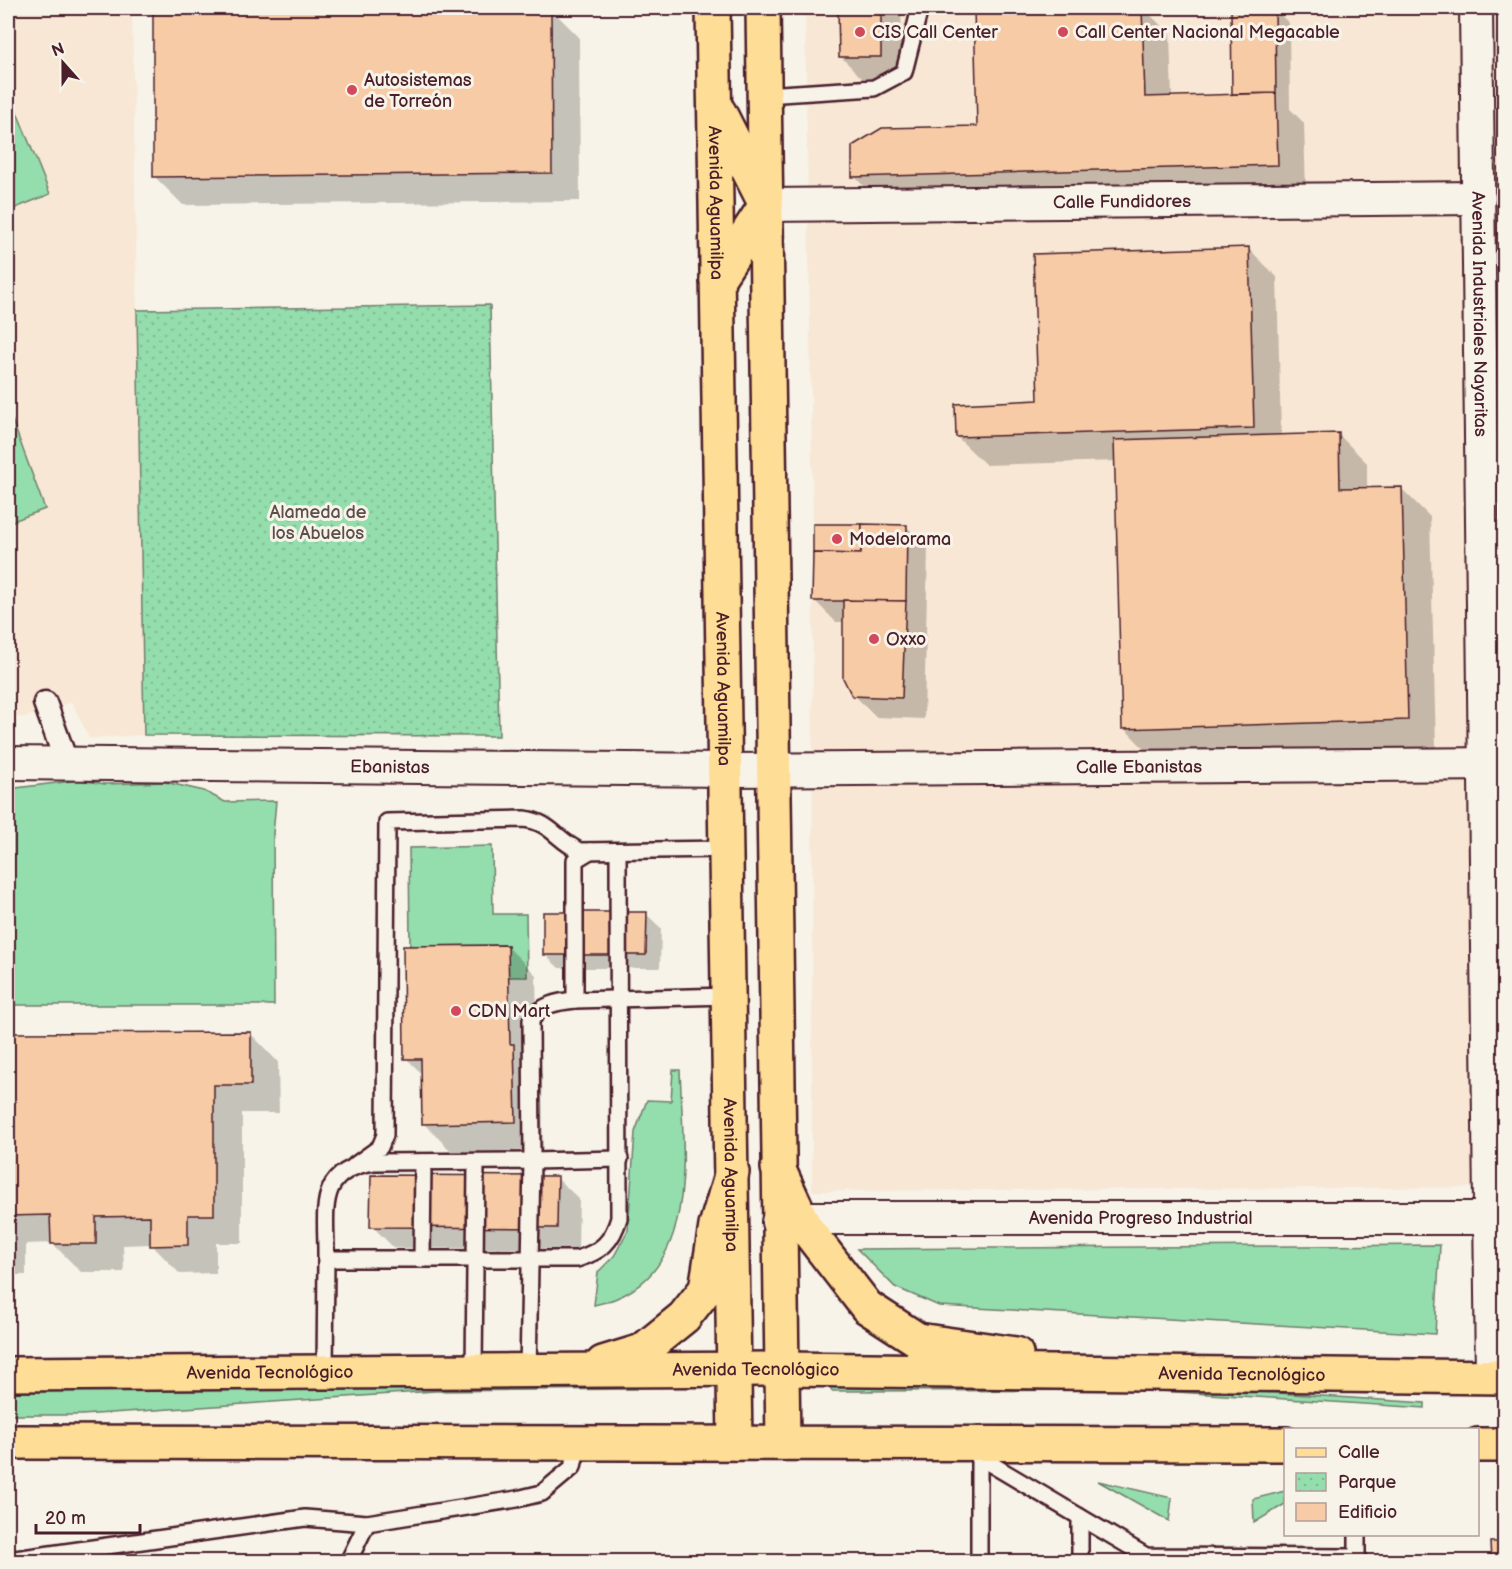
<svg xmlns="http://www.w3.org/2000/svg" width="1512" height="1569" font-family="'Balsamiq Sans',sans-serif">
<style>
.built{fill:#f7e7d4}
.grass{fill:#94ddac;stroke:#6f7e6c;stroke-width:1.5}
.park{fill:url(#park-dots);stroke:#6f7e6c;stroke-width:1.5}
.shadow{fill:#0003}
.building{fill:#f6cba5;stroke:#4a1f2b;stroke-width:1.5}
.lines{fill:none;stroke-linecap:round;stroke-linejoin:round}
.service-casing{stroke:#4a1f2b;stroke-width:20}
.pedestrian-casing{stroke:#4a1f2b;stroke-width:27}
.minor-casing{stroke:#4a1f2b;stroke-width:36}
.primary-casing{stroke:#4a1f2b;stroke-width:38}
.trunk-casing{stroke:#4a1f2b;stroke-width:38}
.service{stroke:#f7f3e8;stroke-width:15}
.pedestrian{stroke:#f7f3e8;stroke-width:22}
.minor{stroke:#f7f3e8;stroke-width:32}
.primary{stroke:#fedd96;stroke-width:33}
.trunk{stroke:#fedd96;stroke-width:33}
.poi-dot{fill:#d1495b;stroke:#f7f3e8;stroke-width:2}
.labels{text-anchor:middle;stroke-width:6;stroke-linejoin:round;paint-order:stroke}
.poi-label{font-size:18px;fill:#4a1f2b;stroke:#f7f3e8;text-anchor:start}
.street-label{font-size:18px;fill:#4a1f2b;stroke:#f7f3e8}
.park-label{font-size:18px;fill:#5c4e4b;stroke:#f7f3e8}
</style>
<defs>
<pattern id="park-dots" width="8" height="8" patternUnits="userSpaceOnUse" patternTransform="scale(1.5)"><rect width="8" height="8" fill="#94ddac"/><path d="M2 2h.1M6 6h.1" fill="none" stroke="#81bd94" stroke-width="1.8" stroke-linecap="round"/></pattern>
</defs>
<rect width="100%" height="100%" fill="#f7f3e8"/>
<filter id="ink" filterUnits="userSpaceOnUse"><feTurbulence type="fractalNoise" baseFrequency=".0167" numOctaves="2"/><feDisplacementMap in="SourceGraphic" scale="12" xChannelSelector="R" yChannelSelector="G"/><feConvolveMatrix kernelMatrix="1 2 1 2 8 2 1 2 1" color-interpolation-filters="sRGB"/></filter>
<g filter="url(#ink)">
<g class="built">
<polygon points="8,8 132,8 144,735 89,738 72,702 25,717 8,716"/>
<polygon points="805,8 1504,8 1504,1187 812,1191 813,524"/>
</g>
<g class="grass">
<polygon points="8,90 50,194 8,211"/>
<polygon points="8,409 45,509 8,523"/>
<polygon points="80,780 105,784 165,782 204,791 225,802 276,801 273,834 274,1005 8,1005 8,789"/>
<polygon points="492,846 493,914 526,914 527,977 508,977 508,945 410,946 409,848"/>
<path d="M673,1070H680C683,1154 703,1283 594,1305L598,1272L614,1256L628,1230L635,1132L647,1100L671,1101Z"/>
<polygon points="1440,1245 1435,1334 939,1306 895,1287 857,1249"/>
<polygon points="637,1381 637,1389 435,1391 81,1415 8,1415 8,1392"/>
<polygon points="826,1384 1144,1384 1425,1403 1425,1408 1145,1390 832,1391"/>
<polygon points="1098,1481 1172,1498 1169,1521"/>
<polygon points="1285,1491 1285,1504 1254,1523 1253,1499"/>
</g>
<polygon class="park" points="490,305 499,736 144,735 137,310"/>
<g class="shadow">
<polygon points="154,8 550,8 579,37 580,201 183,205 155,177"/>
<polygon points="839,8 901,8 903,78 862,78 840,56"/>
<polygon points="1082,8 1143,8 1170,34 1172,97 1236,95 1234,93 1274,9 1289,23 1290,109 1304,123 1306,193 882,205 854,176 979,128 976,11"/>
<polygon points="1248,248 1277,277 1281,436 1338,434 1367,463 1367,489 1401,488 1430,517 1436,748 1152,757 1124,728 1116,461 986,465 957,437 1039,402"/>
<polygon points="906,526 928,548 924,719 876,717 854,695 845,622 836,622 814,600"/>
<polygon points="646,914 661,928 660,968 559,968 544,954"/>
<polygon points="507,946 536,975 538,1070 542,1074 543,1150 452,1152 423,1123 423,1075 406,1058"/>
<polygon points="250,1033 278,1062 279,1113 242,1113 242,1243 216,1243 216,1273 180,1274 151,1244 123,1245 124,1272 81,1272 52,1243 26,1244 26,1275 8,1275 8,1034"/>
<polygon points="557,1178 579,1199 578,1249 394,1248 372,1226"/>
</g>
<g class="building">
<polygon points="153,8 551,8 552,173 153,177"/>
<polygon points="838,8 881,8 881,57 839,57"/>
<polygon points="1034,8 1142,8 1145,97 1276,93 1278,165 852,177 852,146 882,128 977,126 974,9"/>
<polygon points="1231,8 1275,8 1276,93 1232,94"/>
<polygon points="1249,247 1254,428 956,437 955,404 1038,400 1033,254"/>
<polygon points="1339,433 1340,488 1402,487 1408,720 1122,729 1114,440"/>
<polygon points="813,524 862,524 861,554 813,553"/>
<polygon points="862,524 907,525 906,601 812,601 813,553 861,554"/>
<polygon points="843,600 906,601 902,698 852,696 843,678"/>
<polygon points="543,912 647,912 646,955 543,955"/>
<polygon points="508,945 510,1044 514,1044 516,1122 422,1124 421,1059 404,1059 403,946"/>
<polygon points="251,1032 251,1085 214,1085 214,1215 188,1215 188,1245 150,1246 150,1216 96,1217 96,1244 51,1244 50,1215 8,1216 8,1033"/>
<polygon points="371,1175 558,1176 557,1228 370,1227"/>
<polygon points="1490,1542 1504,1542 1504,1562 1491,1562"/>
<polygon points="1491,1558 1491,1562 1429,1562 1429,1560"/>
</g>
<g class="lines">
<defs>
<g id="service">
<polyline points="765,95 874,88 904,72 920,8"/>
<polyline points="590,851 575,860 575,1000 729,996"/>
<path d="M575,1000C556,1002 543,1004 531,1020L532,1161L620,1159"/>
<path d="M355,1165L380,1147L385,1135L387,822L524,819C551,822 556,840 580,851L727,849"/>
<path d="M326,1259C327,1212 314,1171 374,1162L532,1161L528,1372"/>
<polyline points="422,1259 423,1162"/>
<polyline points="474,1372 476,1162"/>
<path d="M325,1373L326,1259H577C601,1252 612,1242 619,1218L618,852"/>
<polyline points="979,1449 979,1562"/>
<polyline points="979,1457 1146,1556 1357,1557"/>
<polyline points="8,1560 305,1518 367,1523 517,1499 542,1493 573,1467 578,1443"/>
<polyline points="348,1562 367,1523"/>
<polyline points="1080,1562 1080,1517"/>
<polyline points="1357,1562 1357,1534"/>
</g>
<polyline id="pedestrian" points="45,703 67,764"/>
<g id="minor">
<path id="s1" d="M1476,8L1492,1377"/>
<path id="s2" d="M766,205L1479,198"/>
<path id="s3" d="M8,763L725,770L1504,764"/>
<path id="s4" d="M778,1222L799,1218H1504"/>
</g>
<g id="primary">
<path id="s5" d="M713,8L735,1443"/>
<polyline points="763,8 783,1443"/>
<polyline points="717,280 766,205 719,112"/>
</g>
<g id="trunk">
<polyline points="778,1168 805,1227 867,1307 918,1340 1016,1354"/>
<polyline points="603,1363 642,1351 684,1317 706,1289 716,1226 732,1172"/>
<path id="s6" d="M8,1374L780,1369L1504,1377"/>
<polyline points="8,1442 1286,1444"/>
<polyline points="1478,1445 1504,1445"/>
</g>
</defs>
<use href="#service" class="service-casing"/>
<use href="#pedestrian" class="pedestrian-casing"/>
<use href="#minor" class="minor-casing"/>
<use href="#primary" class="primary-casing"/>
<use href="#trunk" class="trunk-casing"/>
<use href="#service" class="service"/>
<use href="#pedestrian" class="pedestrian"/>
<use href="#minor" class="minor"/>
<use href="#primary" class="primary"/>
<use href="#trunk" class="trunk"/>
</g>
</g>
<g class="poi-dot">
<circle cx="860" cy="32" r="6"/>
<circle cx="1063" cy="32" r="6"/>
<circle cx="352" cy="90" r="6"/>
<circle cx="837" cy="539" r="6"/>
<circle cx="874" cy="639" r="6"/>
<circle cx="456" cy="1011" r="6"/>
</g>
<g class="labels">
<g class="poi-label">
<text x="872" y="38">CIS Call Center</text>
<text x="1075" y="38">Call Center Nacional Megacable</text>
<text x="364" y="86">Autosistemas<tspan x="364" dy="21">de Torreón</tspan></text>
<text x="849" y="545">Modelorama</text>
<text x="886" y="645">Oxxo</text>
<text x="468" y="1017">CDN Mart</text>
</g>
<g class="street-label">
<text dy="6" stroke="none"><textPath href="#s2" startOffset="356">Calle Fundidores</textPath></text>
<text dy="6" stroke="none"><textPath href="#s5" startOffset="195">Avenida Aguamilpa</textPath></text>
<text dy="6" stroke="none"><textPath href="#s1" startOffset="306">Avenida Industriales Nayaritas</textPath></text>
<text dy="6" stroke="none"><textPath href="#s5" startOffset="681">Avenida Aguamilpa</textPath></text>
<text dy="6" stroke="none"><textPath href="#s3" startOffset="382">Ebanistas</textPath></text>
<text dy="6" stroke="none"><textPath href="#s3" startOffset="1131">Calle Ebanistas</textPath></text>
<text dy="6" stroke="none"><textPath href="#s5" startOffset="1167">Avenida Aguamilpa</textPath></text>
<text dy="6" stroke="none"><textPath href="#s4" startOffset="363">Avenida Progreso Industrial</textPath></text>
<text dy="6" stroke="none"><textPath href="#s6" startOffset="748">Avenida Tecnológico</textPath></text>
<text dy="6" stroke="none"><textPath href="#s6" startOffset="262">Avenida Tecnológico</textPath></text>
<text dy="6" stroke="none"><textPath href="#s6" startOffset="1234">Avenida Tecnológico</textPath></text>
</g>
<g class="park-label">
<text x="318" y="518">Alameda de<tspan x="318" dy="21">los Abuelos</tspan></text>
</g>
</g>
<rect width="1512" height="1569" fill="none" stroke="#f7f3e8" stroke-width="30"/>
<rect x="15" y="15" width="1482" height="1539" fill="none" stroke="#4a1f2b" stroke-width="2" filter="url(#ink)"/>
<rect x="1284" y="1428" width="195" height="108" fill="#f7f3e8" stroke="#b29e9c" stroke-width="1.5"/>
<rect x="1296" y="1448" width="30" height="9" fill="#fedd96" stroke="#b29e9c" stroke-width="1.5"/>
<text x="1338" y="1458" font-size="18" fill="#4a1f2b">Calle</text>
<rect x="1296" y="1473" width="30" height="18" fill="url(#park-dots)" stroke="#b29e9c" stroke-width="1.5"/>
<text x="1338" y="1488" font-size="18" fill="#4a1f2b">Parque</text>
<rect x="1296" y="1503" width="30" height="18" fill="#f6cba5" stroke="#b29e9c" stroke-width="1.5"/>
<text x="1338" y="1518" font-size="18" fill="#4a1f2b">Edificio</text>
<g transform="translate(63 63) rotate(339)" stroke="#f7f3e8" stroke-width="4.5" paint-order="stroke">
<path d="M0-4.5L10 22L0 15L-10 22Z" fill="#4a1f2b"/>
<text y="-9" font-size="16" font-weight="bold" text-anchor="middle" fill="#4a1f2b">N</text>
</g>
<path d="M36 1524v9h104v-9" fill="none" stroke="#4a1f2b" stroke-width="3"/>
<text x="45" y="1524" font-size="18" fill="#4a1f2b" stroke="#f7f3e8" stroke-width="4.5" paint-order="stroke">20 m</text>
</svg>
